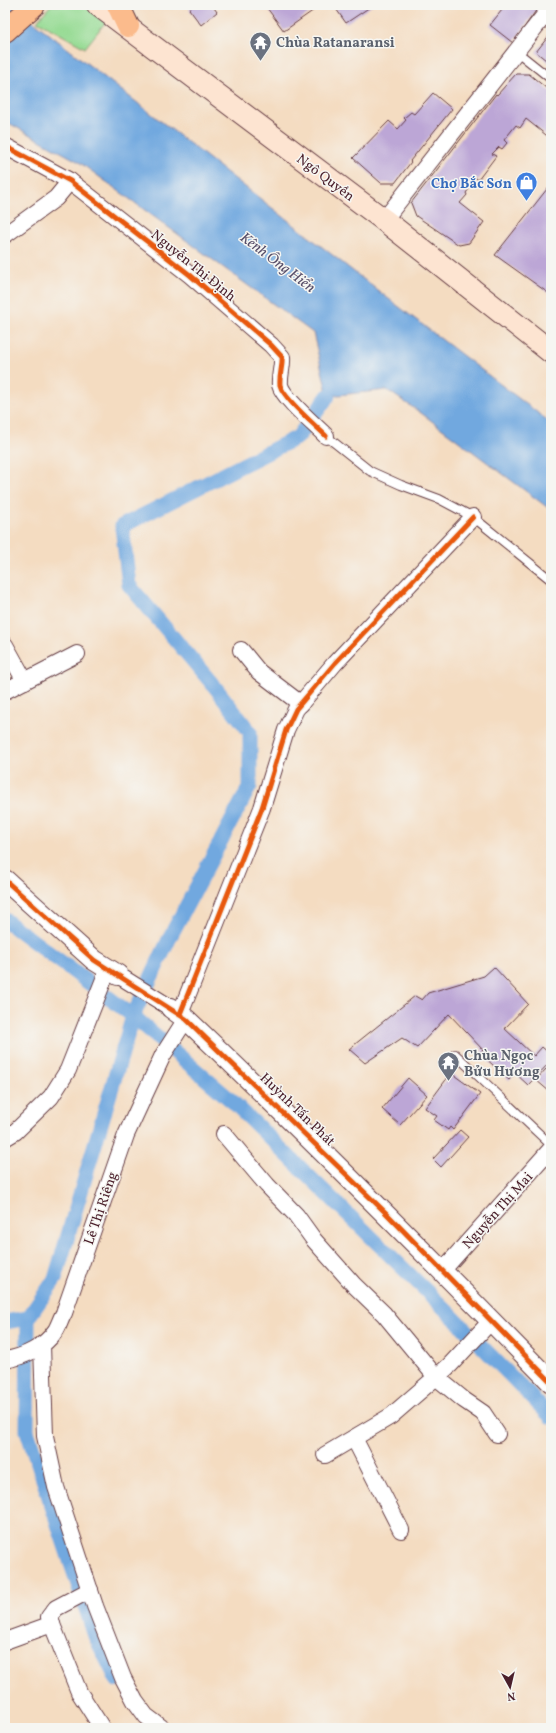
<svg xmlns="http://www.w3.org/2000/svg" width="556" height="1733" font-family="Vollkorn,serif">
<style>
.green{fill:#97db94;stroke:#707d60}
.water{fill:#71a8df;stroke:#5e6485}
.lines{fill:none;stroke-linecap:round;stroke-linejoin:round}
.canal{stroke:#71a8df;stroke-width:15}
.building{fill:#bca6d6}
.service-casing{stroke:#643b42;stroke-width:10}
.minor-casing{stroke:#643b42;stroke-width:18}
.tertiary-casing{stroke:#643b42;stroke-width:22}
.secondary-casing{stroke:#643b42;stroke-width:24}
.primary-casing{stroke:#643b42;stroke-width:24}
.service{stroke:#fff;stroke-width:8}
.minor{stroke:#fff;stroke-width:16}
.tertiary{stroke:#fff;stroke-width:20}
.secondary{stroke:#fde4d1;stroke-width:22}
.primary{stroke:#fbbb8c;stroke-width:22}
.cycleway-casing{stroke:#f6f6f2;stroke-width:8}
.cycleway{stroke:#e8590c;stroke-width:5}
.labels{text-anchor:middle;stroke-width:3;stroke-linejoin:round;paint-order:stroke}
.worship-label{font-size:14px;font-weight:bold;fill:#5b616d;stroke:#f6f6f2;text-anchor:start}
.street-label{font-size:14px;fill:#4a1f2b;stroke:#f6f6f2}
.shop-label{font-size:14px;font-weight:bold;fill:#366cbe;stroke:#f6f6f2;text-anchor:end}
.water-label{font-size:15px;font-style:italic;fill:#584f6a;stroke:#f6f6f2}
</style>
<rect width="100%" height="100%" fill="#f6f6f2"/>
<filter id="ink" filterUnits="userSpaceOnUse"><feTurbulence type="fractalNoise" baseFrequency=".025" numOctaves="2"/><feDisplacementMap in="SourceGraphic" scale="8" xChannelSelector="R" yChannelSelector="G"/><feConvolveMatrix kernelMatrix="1 2 1 2 8 2 1 2 1" color-interpolation-filters="sRGB"/></filter>
<filter id="wash" filterUnits="userSpaceOnUse"><feTurbulence type="fractalNoise" baseFrequency=".012" numOctaves="4" result="noise"/><feDisplacementMap in="SourceGraphic" scale="16" xChannelSelector="R" yChannelSelector="G"/><feGaussianBlur stdDeviation="0.9" result="paint"/><feColorMatrix in="noise" values="0 0 0 0 0 0 0 0 0 0 0 0 0 0 0 0 0 1.4 0 .05"/><feComposite in="paint" operator="in"/></filter>
<g filter="url(#wash)">
<rect width="100%" height="100%" fill="#f4dcc1"/>
<polygon class="green" points="51,5 83,5 108,19 85,48 37,21"/>
<polygon class="water" points="5,5 12,5 21,12 385,296 551,423 551,510 421,413 387,390 328,396 313,333 79,162 5,121"/>
<g class="lines">
<g class="canal">
<polyline points="5,920 133,1016 233,1102 454,1318 551,1417"/>
<polyline points="28,1318 27,1431 95,1636 117,1680"/>
<polyline points="5,1322 28,1318 55,1279 133,1016 171,935 250,786 250,732 215,687 129,585 122,526 298,437 328,396"/>
</g>
</g>
<g id="blocks">
<g class="building">
<polygon points="194,5 212,5 217,12 201,25 189,9"/>
<polygon points="271,5 321,5 284,31 267,8"/>
<polygon points="336,5 373,5 346,23 334,6"/>
<polygon points="506,5 540,5 513,43 490,25"/>
<polygon points="551,33 551,64 536,52"/>
<polygon points="516,74 529,74 551,92 551,139 526,119 520,128 516,125 504,140 507,143 502,149 499,147 492,154 496,156 478,180 475,177 469,184 471,186 466,193 467,195 460,203 484,222 469,243 459,245 416,216 411,203 496,94 497,95"/>
<polygon points="433,93 452,109 410,161 411,162 395,183 381,183 353,158 389,121 398,129 406,120 404,118 411,112 414,114"/>
<polygon points="551,184 551,295 495,255"/>
<polygon points="494,967 528,1004 505,1028 504,1028 534,1056 542,1047 551,1055 551,1061 528,1085 515,1073 509,1080 480,1053 483,1050 449,1014 417,1048 402,1038 365,1063 349,1049 415,996 422,1000 428,993 484,976"/>
<polygon points="546,1069 551,1073 550,1092 536,1080"/>
<polygon points="451,1073 480,1094 453,1130 450,1127 448,1130 434,1120 437,1116 425,1108"/>
<polygon points="408,1078 427,1095 400,1125 382,1109"/>
<polygon points="460,1130 468,1137 441,1167 433,1159"/>
</g>
</g>
</g>
<g filter="url(#ink)">
<use href="#blocks" fill-opacity="0" stroke="#643b42" stroke-width="1"/>
<g class="lines">
<defs>
<g id="service">
<polyline points="516,51 551,79"/>
<polyline points="326,436 370,471 401,485 439,499 473,517 551,580"/>
<polyline points="455,1054 551,1145"/>
</g>
<g id="minor">
<path d="M5,146L70,181L190,275L271,345L282,357C283,366 279,375 280,385C283,398 315,425 326,436"/>
<polyline points="384,220 551,7"/>
<polyline points="5,235 56,198 70,181"/>
<polyline points="5,645 25,681"/>
<polyline points="241,650 259,672 301,704"/>
<polyline points="5,691 77,654"/>
<polyline points="118,975 171,1008"/>
<polyline points="180,1014 262,808 286,730 296,709 335,663 473,517"/>
<polyline points="224,1134 267,1185 296,1215 314,1240 354,1285 384,1314 436,1377 464,1400 483,1413 497,1434"/>
<polyline points="5,1138 15,1132 51,1097 68,1070 108,969"/>
<polyline points="442,1271 551,1149"/>
<polyline points="42,1345 45,1436 56,1487 95,1606 123,1678 135,1701 146,1716 162,1728"/>
<path d="M5,1360C24,1357 45,1347 56,1330C59,1325 61,1318 64,1313L126,1135L163,1055L186,1019"/>
<polyline points="354,1438 401,1530"/>
<polyline points="325,1455 391,1416 450,1365 491,1321"/>
<polyline points="90,1590 56,1608 49,1617 79,1692 102,1728"/>
<polyline points="5,1641 52,1624"/>
</g>
<g id="tertiary">
<polyline points="5,880 94,960 118,975"/>
<path d="M171,1008L186,1019C310,1137 431,1259 551,1382"/>
</g>
<polyline id="secondary" points="98,5 384,220 551,352"/>
<g id="primary">
<polyline points="118,5 128,26"/>
<polyline points="5,31 34,5"/>
</g>
</defs>
<use href="#service" class="service-casing"/>
<use href="#minor" class="minor-casing"/>
<use href="#tertiary" class="tertiary-casing"/>
<use href="#secondary" class="secondary-casing"/>
<use href="#primary" class="primary-casing"/>
<use href="#service" class="service"/>
<use href="#minor" class="minor"/>
<use href="#tertiary" class="tertiary"/>
<use href="#secondary" class="secondary"/>
<use href="#primary" class="primary"/>
<defs>
<g id="cycleway">
<path d="M5,146L70,181L190,275L271,345L282,357C283,366 279,375 280,385C283,398 315,425 326,436"/>
<polyline points="5,880 94,960 186,1019 386,1213 551,1382"/>
<polyline points="180,1014 262,808 286,730 296,709 335,663 473,517"/>
</g>
</defs>
<use href="#cycleway" class="cycleway-casing"/>
<use href="#cycleway" class="cycleway"/>
</g>
</g>
<defs>
<symbol id="temple-pin" viewBox="-11 -11 22 30"><path d="M0 17L-7.5 6A9.5 9.5 0 1 1 7.5 6Z" fill="#6b7280" stroke="#f6f6f2"/><path d="M0-6L5-2H3V0L6.5 2.5H4V6H1.5V3h-3V6H-4V2.5H-6.5L-3 0V-2H-5Z" fill="#fff"/></symbol>
<symbol id="shop-pin" viewBox="-11 -11 22 30"><path d="M0 17L-7.5 6A9.5 9.5 0 1 1 7.5 6Z" fill="#3f7fe0" stroke="#f6f6f2"/><path d="M-5-2.5h2.3a2.7 3.5 0 0 1 5.4 0H5L5.5 6h-11ZM-1.5-2.5h3a1.5 2.3 0 0 0-3 0Z" fill="#fff"/></symbol>
</defs>
<g fill-rule="evenodd">
<use href="#temple-pin" x="248" y="30" width="25" height="34"/>
<use href="#shop-pin" x="514" y="170" width="25" height="34"/>
<use href="#temple-pin" x="436" y="1050" width="25" height="34"/>
</g>
<g class="labels">
<g class="worship-label">
<text x="276" y="47">Chùa Ratanaransi</text>
<text x="464" y="1060">Chùa Ngọc<tspan x="464" dy="16">Bửu Hương</tspan></text>
</g>
<g class="street-label">
<text transform="translate(326 177) rotate(37)" y="5">Ngô Quyền</text>
<text transform="translate(194 265) rotate(39)" y="5">Nguyễn Thị Định</text>
<text transform="translate(298 1109) rotate(44)" y="5">Huỳnh Tấn Phát</text>
<text transform="translate(100 1208) rotate(-71)" y="5">Lê Thị Riêng</text>
<text transform="translate(497 1210) rotate(-48)" y="5">Nguyễn Thị Mai</text>
</g>
<g class="shop-label">
<text x="512" y="188">Chợ Bắc Sơn</text>
</g>
<g class="water-label">
<text transform="translate(278 262) rotate(37)" y="5">Kênh Ông Hiển</text>
</g>
</g>
<rect width="556" height="1733" fill="none" stroke="#f6f6f2" stroke-width="20"/>
<g transform="translate(510 1687) rotate(172)" stroke="#f6f6f2" stroke-width="3" paint-order="stroke">
<path d="M0-3L7 15L0 10L-7 15Z" fill="#4a1f2b"/>
<text y="-6" font-size="11" font-weight="bold" text-anchor="middle" fill="#4a1f2b">N</text>
</g>
</svg>
